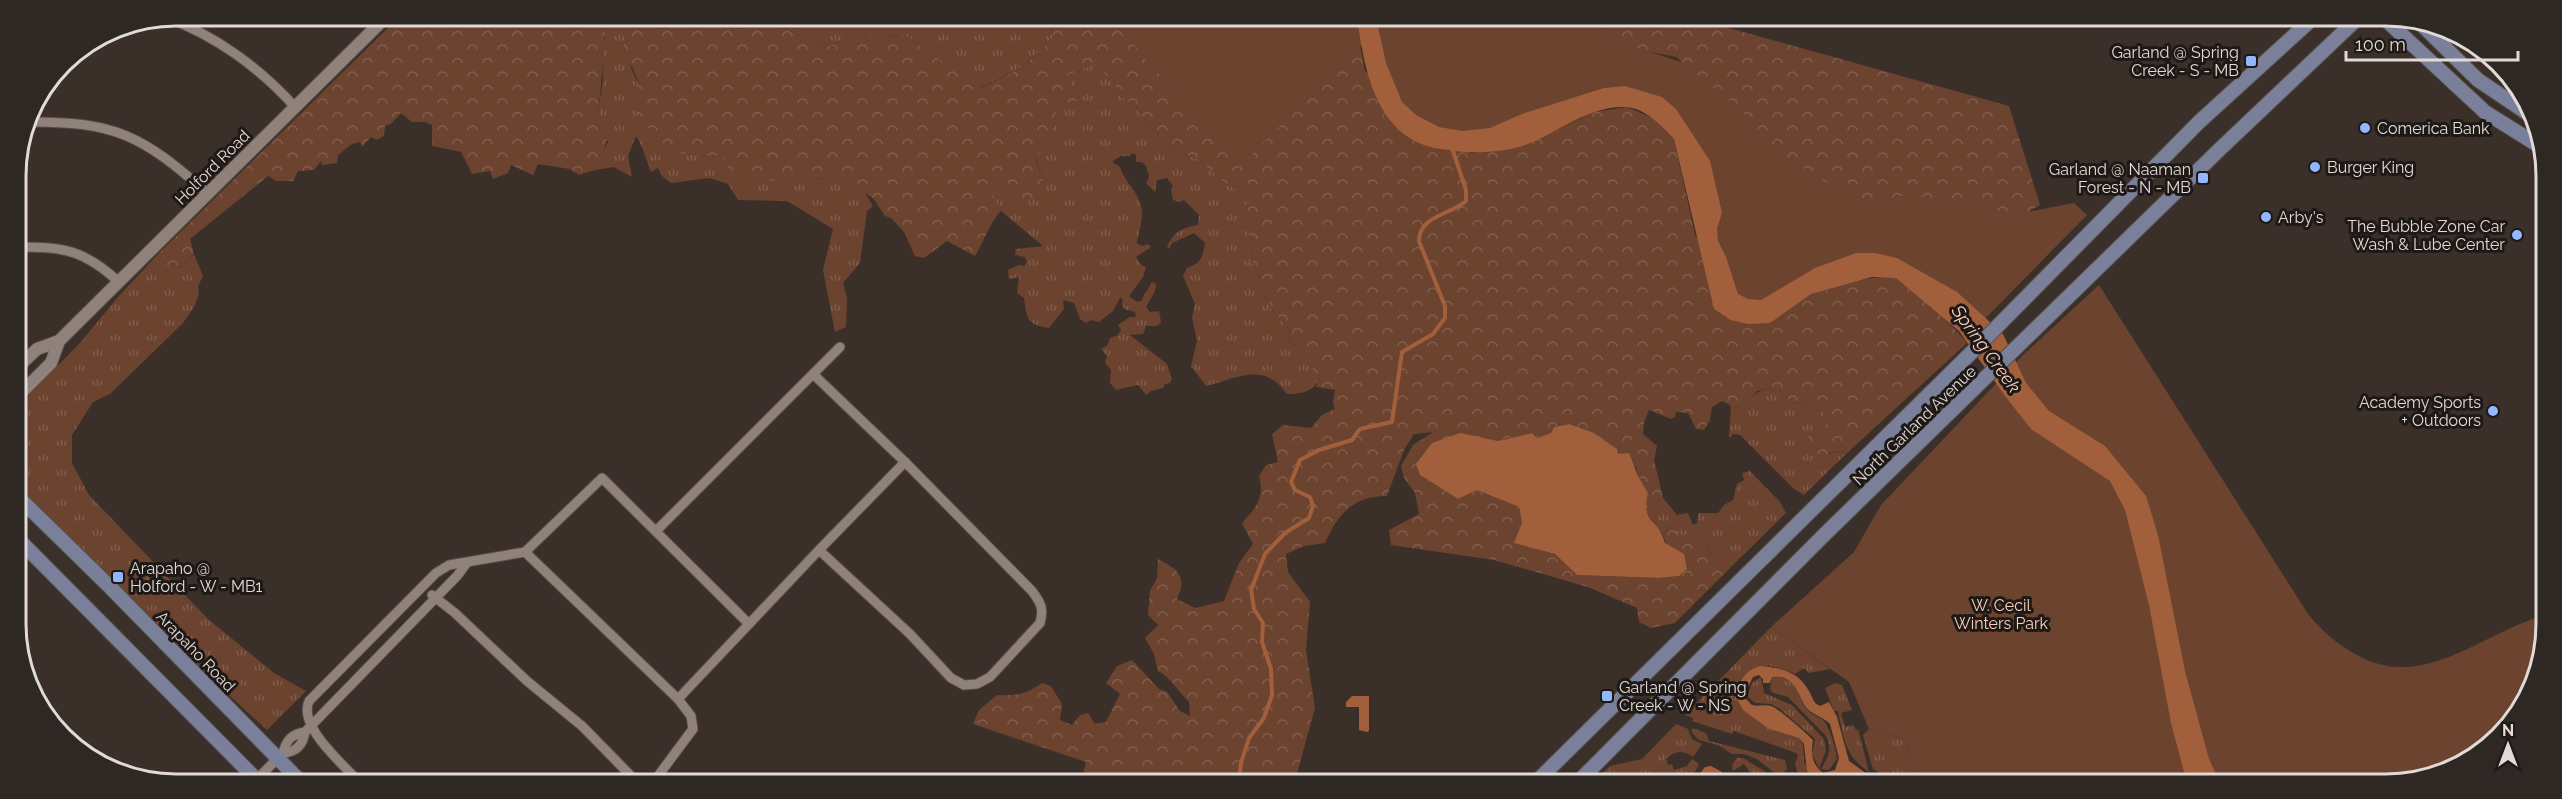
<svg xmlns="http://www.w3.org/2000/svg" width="2562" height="799" font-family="Raleway,sans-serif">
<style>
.grass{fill:url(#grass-tufts)}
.forest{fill:url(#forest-crowns)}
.park{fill:#6c432f}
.water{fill:#a25f3b;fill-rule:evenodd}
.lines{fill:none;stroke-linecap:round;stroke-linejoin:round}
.stream{stroke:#a25f3b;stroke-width:4}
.minor-casing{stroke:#574e49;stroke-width:11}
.tertiary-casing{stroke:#574e49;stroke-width:14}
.secondary-casing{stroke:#574e49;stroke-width:16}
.minor{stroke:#90827b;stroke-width:9}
.tertiary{stroke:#90827b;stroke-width:12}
.secondary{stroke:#7a809a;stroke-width:14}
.poi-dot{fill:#92b7fd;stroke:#1e1916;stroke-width:2}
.labels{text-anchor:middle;stroke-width:6;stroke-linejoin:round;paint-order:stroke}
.poi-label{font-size:16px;fill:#e1dad6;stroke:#1e1916;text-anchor:start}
.street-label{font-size:16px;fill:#e1dad6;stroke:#1e1916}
.park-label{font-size:16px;fill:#f7cfbb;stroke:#1e1916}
.water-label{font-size:18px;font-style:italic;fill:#fad1be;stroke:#1e1916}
.rim{fill:none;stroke:#e1dad6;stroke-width:3}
</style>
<defs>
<pattern id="grass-tufts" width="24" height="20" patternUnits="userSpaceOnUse" patternTransform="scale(1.5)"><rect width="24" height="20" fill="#6c432f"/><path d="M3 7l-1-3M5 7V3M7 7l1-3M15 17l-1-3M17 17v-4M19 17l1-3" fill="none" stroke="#815e4c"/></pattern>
<pattern id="forest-crowns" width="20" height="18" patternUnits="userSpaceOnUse" patternTransform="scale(1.5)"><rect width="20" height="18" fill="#6c432f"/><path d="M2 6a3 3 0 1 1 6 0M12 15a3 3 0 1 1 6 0" fill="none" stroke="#815e4c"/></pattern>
</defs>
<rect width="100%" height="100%" fill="#3b2f2a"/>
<g class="grass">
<path d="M607,16L1053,17L1051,28L1054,37L1024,66L979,89L909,37L854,35L830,46L772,24L738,29L715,26L702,18L659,29L641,18L631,68L666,144L674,153L723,157L815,178L842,180L865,193L873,206L867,211L860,263L843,283L847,298L846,327L835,332L823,270L833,229L787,201L738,200L728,184L710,178L671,183L662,176L658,168L651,172C646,160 643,146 636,136L628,156L632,177L614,167L595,170L608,142L598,111L603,80L602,60Z"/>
<path d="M1102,60L1115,81L1117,93L1137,108L1167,148L1200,160L1222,181L1245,194L1253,262L1272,310L1288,328L1290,342C1303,352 1310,366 1320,378C1313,392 1302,394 1287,394C1264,361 1237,378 1206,386L1191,366L1197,341L1192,317L1195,304L1183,276L1187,268C1201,263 1203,257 1205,243L1194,233L1172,243L1169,249L1167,246C1175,231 1182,228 1198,225L1199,215L1184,200L1180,202L1173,200L1171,190L1173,186L1167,178L1157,180L1155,192L1146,183L1149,177L1146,166L1142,162H1136V155L1131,153V156H1120L1112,162L1120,167C1124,180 1134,188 1139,200C1146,214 1139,230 1137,243L1142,246L1148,244L1151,247L1136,257L1141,265L1146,267L1143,277L1129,296L1137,302L1141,301L1152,282L1156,284L1155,291L1146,307L1150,312L1159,311L1161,322L1157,326H1146L1143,334L1130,335L1167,364L1172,379L1170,383L1165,384L1163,388L1151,391L1146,395L1138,385L1116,390L1110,383L1111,370L1105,363L1107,356L1101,349L1107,346L1110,338L1118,335L1121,330L1118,325L1130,317H1136L1135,312L1124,309L1122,303L1123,299L1120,298L1113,311L1099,322L1091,320L1086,323L1080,319L1074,303L1063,300L1064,309L1049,328C1027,324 1027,320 1024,298L1017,293L1019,277L1009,279L1008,270L1019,265L1024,266L1027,262L1025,257L1015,255L1016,249L1043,246L1001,211L992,195L1007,187L1045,185L1035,157L1048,147L1058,103L1068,75Z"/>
<polygon points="158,254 165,264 180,268 194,254 203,276 198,286 199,294 194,307 183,323 110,394 93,402 72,435 72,463 89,495 208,619 274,673 306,691 267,730 195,664 190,656 184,653 17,485 17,407 80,343 118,297"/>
<path d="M1769,388L1782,392L1790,401L1823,412L1833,424L1818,427L1829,454L1841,451L1847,453L1804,495L1794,489L1740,435L1732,434V437H1729L1731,405L1736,408C1752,402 1751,392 1769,388Z"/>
<polygon points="1750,471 1780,502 1786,513 1730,568 1725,558 1713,558 1704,539 1677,534 1673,526 1662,533 1649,520 1645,510 1663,498 1677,515 1688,513 1693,525 1697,523 1698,513 1718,513 1724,505 1733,500 1737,484 1744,480 1742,473"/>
<path d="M1771,627L1830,669L1809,673L1804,668L1795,674C1767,661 1745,661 1735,695L1769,729L1799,738L1803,744L1804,762L1813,778L1812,782H1800L1795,764L1798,755L1796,753L1734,731L1732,734L1692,721L1693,718L1685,715Z"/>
<polygon points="1761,677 1764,693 1792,705 1824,739 1826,751 1819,768 1812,754 1815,739 1780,709 1771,704 1755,703 1747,696 1752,683"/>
<path d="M1772,677C1796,674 1797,696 1807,709C1811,715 1818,716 1823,720C1830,727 1836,749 1837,759L1829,770L1821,769C1828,757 1833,749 1826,736L1788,697L1773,693L1770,689Z"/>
<path d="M1835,683L1842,685L1852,710L1841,713L1845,727L1853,725L1856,730L1858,729L1869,772C1844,755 1844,738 1838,711H1834L1825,688Z"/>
<path d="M1676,724L1688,729L1692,739L1702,744L1693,757C1684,750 1674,750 1666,759L1668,765L1672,764L1674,770L1687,766L1692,759L1699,764L1690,782H1594L1610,766L1642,759Z"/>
<polygon points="1692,728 1706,733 1709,741 1785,760 1787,769 1781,775 1776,774 1757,759 1744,754 1732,754 1718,745 1699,740 1692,733"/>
<polygon points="1869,729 1905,739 1917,783 1897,783 1873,769 1863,735"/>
<polygon points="1737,758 1743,758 1776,778 1789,782 1757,782 1744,764 1733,771 1732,765"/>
</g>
<g class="forest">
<path d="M400,16H607C602,48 603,80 598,111C615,131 605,150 595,170L579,175L570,169L538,164L533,175L511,165L508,173L493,179L490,171L472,174L461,152L432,146V125L425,122H412L401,113L391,124L385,126L384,136L377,140L371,137L362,147L360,142L352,144L338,155L337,163L322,165L321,161L314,170L298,171L293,181H276L268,176L190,239L194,254L180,268L165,264L158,254Z"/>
<path d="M1053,17L1355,18L1365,71L1471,153L1525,145L1594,112L1627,107L1655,119L1674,139L1695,235L1770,323C1783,314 1797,301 1811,294C1825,287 1882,273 1896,278C1909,283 1958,330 1967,343L1847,453L1841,451L1819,455L1810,446L1808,436L1818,427L1832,423L1823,412L1790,401L1782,392L1769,388L1757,391L1746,404L1736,408L1722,401L1712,407L1710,420L1704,430L1696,429L1688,413L1676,412L1675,417L1671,419L1649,410L1644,423L1643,434L1657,446L1654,460L1663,498L1645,510L1648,493L1638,476L1636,467L1617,454L1605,441L1568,424L1554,427L1551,433L1537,438L1532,433L1498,441L1470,436L1420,475L1458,499L1477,490L1519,507L1522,523L1515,543L1555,554L1577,575L1659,578L1679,576L1662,533L1673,526L1678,534L1704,539L1713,558L1725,557L1730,568L1675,623L1651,628L1639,622L1637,608L1588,587L1494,560L1391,545L1389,530L1419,514L1415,493L1404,478L1401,466L1413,445L1433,432L1414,434L1404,450L1387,496C1353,496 1338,514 1325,543L1304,546L1286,554L1288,572L1310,602L1306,650L1315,708L1295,781H1081L1086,762L973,724L979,710L997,695C1015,696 1027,694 1042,683L1051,686L1062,704L1060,720L1072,725L1080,715L1088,713L1095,724L1106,722L1120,694L1106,683L1117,666L1132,660L1159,689L1167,692L1180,711L1190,716L1189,702C1178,692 1172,678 1158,671L1154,654L1145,638L1158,625L1148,615L1150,591L1157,578L1158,559C1178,569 1188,577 1177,599L1195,608L1224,601L1239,563L1253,544L1242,523C1256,508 1265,497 1259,476L1266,465L1278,462L1272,434L1283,425L1311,428L1322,415L1335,409L1333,403L1335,390L1316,387L1320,378C1309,366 1303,352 1290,342L1288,328L1272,310L1253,262L1245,195L1222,181L1200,160L1167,148L1137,108L1117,93L1115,81L1105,75L1102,61L1068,75L1077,101L1058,104L1048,147L1035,158L1045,185L1035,199L1012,200L1007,187L993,195L1001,211C988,225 985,240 975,256L947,241L924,258L915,256L904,232L891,218L885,216L873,198L842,180L815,178L768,181L731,172L723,157L674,153L646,126L630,101L639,84L624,46V21L640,18L659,29L702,18L715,26L738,29L772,24L830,46L854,35L909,37L980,89L1024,66L1054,37L1051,28Z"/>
<polygon points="1577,18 1697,19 2009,106 2040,205 2016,219 1881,209 1844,200 1780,161 1734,111 1676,57 1610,44"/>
</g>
<g class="park">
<polygon points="1110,17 1587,18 1614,40 1681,62 1737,107 1784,157 1847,195 1881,204 1906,194 2016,214 2074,203 2087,215 1975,329 1899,268 1738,310 1671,119 1625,92 1450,144 1400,105 1372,35 1239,167"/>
<path d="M2099,285L2308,614C2323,632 2337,644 2357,655C2423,692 2480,634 2542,616L2541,666L2520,713L2485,751L2397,784L1917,783L1905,739L1869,729L1849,682L1771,627L1854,552L1881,505L2024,354Z"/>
</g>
<g class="water">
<path d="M1357,18H1376L1386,63L1402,102L1416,115L1439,127L1462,131L1490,128L1522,114L1604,88L1625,86L1662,97L1676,109L1710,161L1722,213L1717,228L1718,241L1726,257L1738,294L1748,299L1761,300L1815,268L1856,253H1875L1897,258L1957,292L2003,334L2026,383L2049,411L2105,446L2146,496L2158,535L2185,671L2209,759L2220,783H2187L2171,723L2149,605L2125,510L2110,481L2031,429L2005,396L1959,331L1896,278L1872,277L1811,294L1770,323L1748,324L1731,320L1714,309L1674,139C1662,126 1645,108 1626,107C1591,105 1558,132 1528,144C1509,152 1474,154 1455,151C1445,149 1433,149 1424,145C1373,126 1364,64 1357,18Z"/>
<path d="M1569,424L1594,433L1617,449L1618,454L1629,453L1638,476L1648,493C1641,527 1658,516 1665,543L1684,554L1687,569L1679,576L1659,578L1577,575L1555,554L1514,543L1522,523L1519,507L1477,490L1458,499L1420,475L1416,464L1432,443L1460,433L1498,441L1532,433L1537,438L1551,433L1554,427Z"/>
<path d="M1761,666C1782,668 1798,671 1809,691C1813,698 1813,703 1820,706L1829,702L1837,717L1849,761L1867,774L1868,782H1845L1841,776L1838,775L1829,782H1820L1807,771L1804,744L1799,738L1769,729L1743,710L1735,695C1740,680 1746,669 1761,666ZM1759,675L1763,679V683H1770L1772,677C1795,674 1797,694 1806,707C1810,714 1824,717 1830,724L1839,758L1835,770L1823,773C1811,763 1811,754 1813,740C1806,733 1778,708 1771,706C1764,704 1759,707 1752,705L1745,698V693L1753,677Z"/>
<polygon points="1352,696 1369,696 1369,731 1367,732 1359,730 1359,707 1346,707 1346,702"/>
<polygon points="1711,766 1722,772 1729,782 1697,782 1698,776 1705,767"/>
</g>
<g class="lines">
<path class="stream" d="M1239,781L1241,763L1249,738L1264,718L1272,695L1271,669L1262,642L1263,623L1254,609L1251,590L1265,554L1285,533L1309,518L1313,506L1310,497L1295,490L1291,482L1300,460L1319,450L1352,440L1360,429L1392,422L1402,352L1433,334L1445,318V306L1419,241C1419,216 1450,215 1466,201V190L1452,148"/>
<defs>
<g id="minor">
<path d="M165,17C215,35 260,68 295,107"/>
<path d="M25,122C115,121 142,135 208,194"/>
<path d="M16,247C63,247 83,249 119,282"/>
<polyline points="813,374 905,462"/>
<polyline points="656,531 840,347"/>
<polyline points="525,552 602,478 749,624"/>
<polyline points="432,595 455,613 527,681 582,726 635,780"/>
<path d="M678,699L819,550L910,634L951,678L964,685L977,684L990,677L1040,623C1044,609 1041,603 1032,591L905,462L819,550"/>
<path d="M305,732C292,734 286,740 283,753C297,752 303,744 305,732L457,576L466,564"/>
<polyline points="257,779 278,758"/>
<path d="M356,779C340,761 298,726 309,701L436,573L449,565L525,552L678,699L691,716L693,729L655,780"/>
</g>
<g id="tertiary">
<polyline points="16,369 37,349 59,341"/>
<polyline points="17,397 51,363 59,341 387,16"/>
</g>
<g id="secondary">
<polyline points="2386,20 2485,112 2544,149"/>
<polyline points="2418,21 2478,80 2530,115"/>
<polyline points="17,496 108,585 298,779"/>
<polyline points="17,538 256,779"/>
<polyline points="1536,782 1977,347 2199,122 2311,20"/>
<polyline points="1578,782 1825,534 2220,149 2356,20"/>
</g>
</defs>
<use href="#minor" class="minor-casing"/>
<use href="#tertiary" class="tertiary-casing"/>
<use href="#secondary" class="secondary-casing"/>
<use href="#minor" class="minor"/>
<use href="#tertiary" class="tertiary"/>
<use href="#secondary" class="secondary"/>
</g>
<g class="poi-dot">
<rect x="2245" y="55" width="12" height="12" rx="3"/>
<circle cx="2365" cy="128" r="6"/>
<circle cx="2315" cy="167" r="6"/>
<rect x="2197" y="172" width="12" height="12" rx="3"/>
<circle cx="2266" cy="217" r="6"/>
<circle cx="2517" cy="235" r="6"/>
<circle cx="2493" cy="411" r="6"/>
<rect x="112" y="571" width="12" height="12" rx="3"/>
<rect x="1601" y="690" width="12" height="12" rx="3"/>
</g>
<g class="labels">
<g class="poi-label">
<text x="2239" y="58" text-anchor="end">Garland @ Spring<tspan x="2239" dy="18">Creek - S - MB</tspan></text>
<text x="2377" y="134">Comerica Bank</text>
<text x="2327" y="173">Burger King</text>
<text x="2191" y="175" text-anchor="end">Garland @ Naaman<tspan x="2191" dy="18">Forest - N - MB</tspan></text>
<text x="2278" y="223">Arby's</text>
<text x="2505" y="232" text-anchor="end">The Bubble Zone Car<tspan x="2505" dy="18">Wash &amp; Lube Center</tspan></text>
<text x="2481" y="408" text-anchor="end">Academy Sports<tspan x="2481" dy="18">+ Outdoors</tspan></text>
<text x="130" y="574">Arapaho @<tspan x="130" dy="18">Holford - W - MB1</tspan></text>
<text x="1619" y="693">Garland @ Spring<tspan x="1619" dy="18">Creek - W - NS</tspan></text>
</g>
<g class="street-label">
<text transform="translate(212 167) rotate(-45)" y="6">Holford Road</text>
<text transform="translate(1914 425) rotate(-44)" y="6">North Garland Avenue</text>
<text transform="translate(196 651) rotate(46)" y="6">Arapaho Road</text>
</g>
<g class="park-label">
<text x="2001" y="611">W. Cecil<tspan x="2001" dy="18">Winters Park</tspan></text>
</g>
<g class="water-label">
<text transform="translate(1986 349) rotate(54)" y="6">Spring Creek</text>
</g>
</g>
<path d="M0 0H2562V799H0ZM176 26H2386A150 150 0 0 1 2536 176V624A150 150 0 0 1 2386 774H176A150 150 0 0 1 26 624V176A150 150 0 0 1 176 26Z" fill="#2e2825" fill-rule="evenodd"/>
<path class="rim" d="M176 26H2386A150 150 0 0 1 2536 176V624A150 150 0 0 1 2386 774H176A150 150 0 0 1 26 624V176A150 150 0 0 1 176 26Z"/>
<g transform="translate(2508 745)" stroke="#1e1916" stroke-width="4.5" paint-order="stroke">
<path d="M0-4.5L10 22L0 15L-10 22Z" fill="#e1dad6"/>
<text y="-9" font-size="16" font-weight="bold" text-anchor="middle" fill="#e1dad6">N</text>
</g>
<path d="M2346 51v9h172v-9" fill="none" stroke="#e1dad6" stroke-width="3"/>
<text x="2355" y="51" font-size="18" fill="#e1dad6" stroke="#1e1916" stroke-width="4.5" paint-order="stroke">100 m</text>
</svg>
